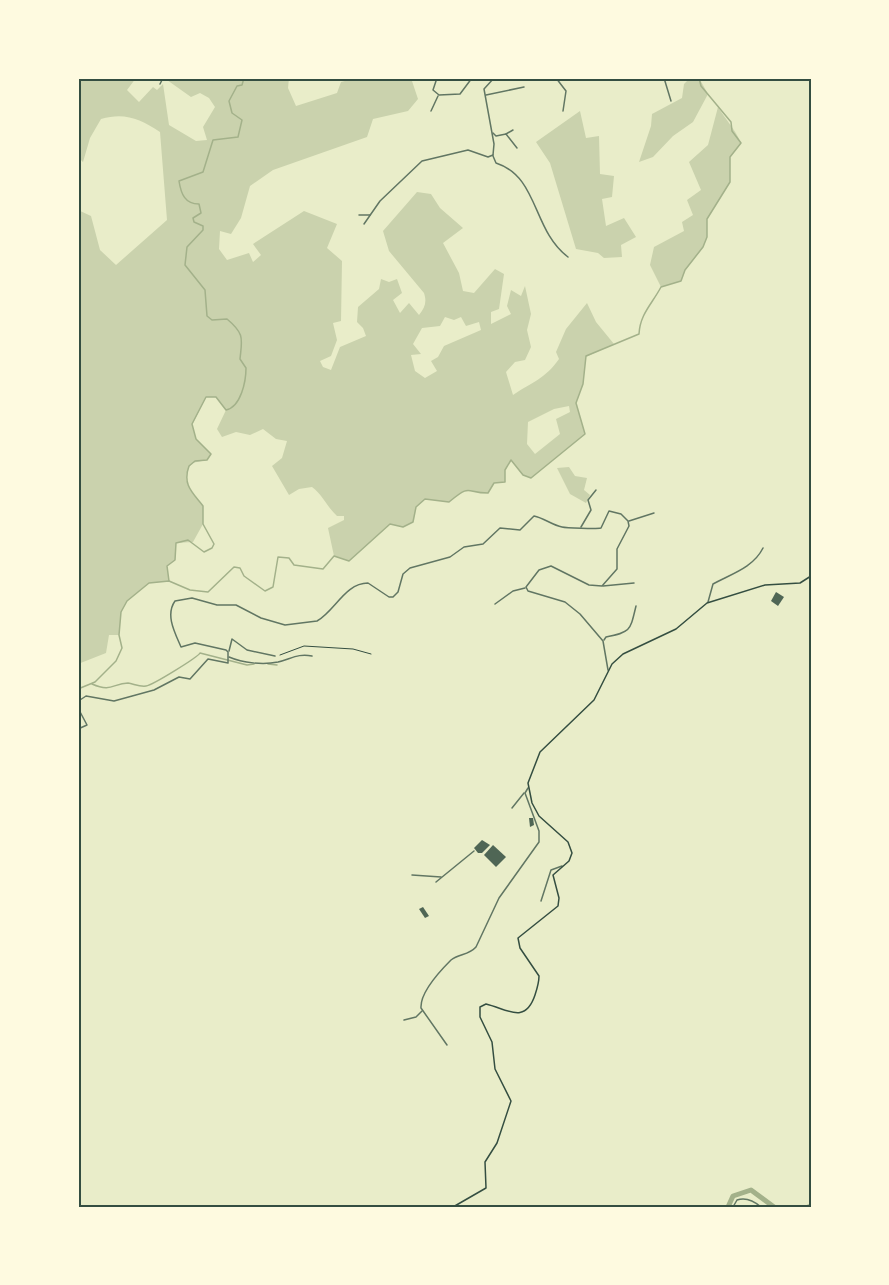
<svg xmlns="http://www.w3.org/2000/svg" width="889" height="1285" font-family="'DM Sans',sans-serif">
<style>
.green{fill:#cad2ad;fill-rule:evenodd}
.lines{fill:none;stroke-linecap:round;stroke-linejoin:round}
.stream{stroke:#a3b18a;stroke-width:1.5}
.river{stroke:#a3b18a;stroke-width:5}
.building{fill:#4f6655}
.path{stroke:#344e41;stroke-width:1}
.minor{stroke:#617663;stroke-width:1.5}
.tertiary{stroke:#617663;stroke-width:1.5}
.secondary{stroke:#344e41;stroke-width:1.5}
.neatline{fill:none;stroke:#344e41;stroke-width:2}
</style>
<rect width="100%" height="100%" fill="#e9edc9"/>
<g class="green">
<path d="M78,78H136L127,90L139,102L153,87L157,90L163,84L169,125L196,141L207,140L203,127L215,107L209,98L200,93L191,97L167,80L168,78H289L288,88L296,106L337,93L341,82L356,78H411L418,99L408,111L373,119L367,137L273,170L250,186L241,218L231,234L220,231L219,249L227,260L249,253L253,262L261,255L253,244L304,211L337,224L327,248L342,261L341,321L333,323L337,340L331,356L320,361L323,367L331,370L340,347L366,336L363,328L357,322L358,307L379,289L381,279L389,282L397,279L402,293L393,300L400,313L409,303L419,315C425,308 427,302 424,293L389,251L383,231L417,192L431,194L440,208L463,228L443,243L459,273L463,291L474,293L495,269L504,274L499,309L491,312V324L511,314L507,306L511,290L521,296L525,286L531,314L527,330L531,347L525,360L515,362L506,372L513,395C532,382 545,379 559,359L556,352L566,329L587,303L596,322L614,344L586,357L583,384L576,403L585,434L531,478L523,475L511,460L505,470V482L494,483L488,493C465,493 472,483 449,502L425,499L416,507L413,522L403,527L390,524L349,561L334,556L328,528L344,520V516H337C327,507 323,495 312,487L299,489L289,495L272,466L282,458L287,441L276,439L263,429L250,435L236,432L222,437L217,429L226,410L216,397H206L192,425L196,439L211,454L207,460L192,463C178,480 193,493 203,506V524L193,542L176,543L175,560L167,566L169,581L149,583L127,601L121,612L119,635H109L106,653L78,664V210L91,216L100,250L116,265L167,220L160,132C140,119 125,112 101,119L90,138L83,162L78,157ZM445,317L454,320L461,317L466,326L479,322L481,330L444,346L438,357L431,361L437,371L425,378L415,371L411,355L421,354L413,344L422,328L440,326ZM569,406L570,412L556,419L560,434L535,454L527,444L528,422L554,409Z"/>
<polygon points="690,78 699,78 708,94 693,122 673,136 653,157 639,162 651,126 652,114 682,98 684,84"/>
<path d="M718,107C726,120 735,129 741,143L730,157V182L707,219V237L703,247L685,270L681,281L661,287L650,265L654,247L684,231L682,222L693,215L687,200L701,190L689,162L708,145Z"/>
<polygon points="580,111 586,138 599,136 600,174 614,176 612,197 602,199 606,226 624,218 636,237 621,245 622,257 604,258 598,253 576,249 550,163 536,142"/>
<polygon points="569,467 575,476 587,478 584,490 590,495 586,503 570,494 557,468"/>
</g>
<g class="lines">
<g class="stream">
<path d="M169,581L167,566L175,560L176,543L188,540L204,552L212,548L214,544L203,524V506C193,493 182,485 189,466L195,461L207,460L211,454L196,439L192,424L206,397H216L226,410C241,407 246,381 246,368L240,359C242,339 245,334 227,319L212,320L207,316L205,290L185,265L187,247L203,230V226L194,222L193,218L201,213L199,204C185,204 181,194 179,181L203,172L213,140L238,137L242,120L232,113L229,101L237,86L242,85L244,78"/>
<polyline points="268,664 277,665"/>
<path d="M92,684C112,693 113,683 128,683C134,684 140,687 146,686C153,685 198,657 200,653L247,665L254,664"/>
<path d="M78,689L95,682L116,661L122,648L119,635L121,612L127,601L149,583L169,581L190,590L208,592L234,567L240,568L244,576L265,591L273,587L278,557L289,558L294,565L323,569L334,556L349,561L390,524L403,527L413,522L416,507L425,499L449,502C472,483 465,493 488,493L494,483L505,482V470L511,460L523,475L531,478L585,434L576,403L583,384L586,356L639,334C640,314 652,304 661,287L681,281L685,270L703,247L707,237V219L730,182V157L741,143L732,131L731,122L701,86L699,78"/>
</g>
<g class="river">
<polyline points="728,1207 733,1196 751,1190 774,1207"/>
<polyline points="808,1207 811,1206"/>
</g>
</g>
<g class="building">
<polygon points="776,592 784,597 778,606 771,601"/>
<polygon points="529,818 533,818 534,825 530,827"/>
<polygon points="482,840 490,845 482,853 478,853 474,848"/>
<polygon points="493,845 506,857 496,867 484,855"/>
<polygon points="423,907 429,916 425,918 419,909"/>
</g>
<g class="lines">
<polyline class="path" points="280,655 304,646 353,649 371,654"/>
<g class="minor">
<polyline points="437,78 433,90 439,95 460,94 472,78"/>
<polyline points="556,78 566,91 563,111"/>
<polyline points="664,78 671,101"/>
<polyline points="160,84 163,78"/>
<polyline points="486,95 524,87"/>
<polyline points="431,111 438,96"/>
<polyline points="493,133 496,136 506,134 517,148"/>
<polyline points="506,134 513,130"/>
<polyline points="493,155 494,144 484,89 494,78"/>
<path d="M493,156L496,163C539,177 532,230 568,257"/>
<polyline points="359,215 370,215"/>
<polyline points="364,224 380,201 422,161 468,150 488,157 493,155"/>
<polyline points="629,521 654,513"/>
<polyline points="581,527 591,510 588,500 596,490"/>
<polyline points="603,586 634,583"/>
<path d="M708,602L713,584C731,574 753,568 763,548"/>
<polyline points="495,604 513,591 525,588"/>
<path d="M604,640L606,637C631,632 630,631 636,606"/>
<polyline points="229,651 232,639 247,650 275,656"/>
<path d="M229,657C243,663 263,665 278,662C291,659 298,653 312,656"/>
<polyline points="512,808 524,793"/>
<polyline points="412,875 441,877"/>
<polyline points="436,882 474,851"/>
<polyline points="541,901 551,870 562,866"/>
<polyline points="404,1020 416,1017 422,1011"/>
<path d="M447,1045L421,1008C420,992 440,971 451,960C459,954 469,955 476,947L499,898L539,842V831L525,793L528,788"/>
</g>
<g class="tertiary">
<polyline points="811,593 811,614"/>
<polyline points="811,641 811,649"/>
<path d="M78,729L87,725L78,708L80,700L86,696L114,701L154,690L179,677L190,679L208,659L228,663V652L226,650L195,643L181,647C175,633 165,615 175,601L192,598L217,605H236L261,618L285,625L317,621C335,611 345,583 368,583L389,597H393L398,592L403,574L410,568L450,557L464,547L483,544L500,528L520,530L534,516C544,518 552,525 562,527C566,528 597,529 601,528L609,511L621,514L628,521L629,526L617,549V569L602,586L589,585L551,566L539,570L526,587L528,591L565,602L580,614L603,641L608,670"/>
<path d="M733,1207L737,1200C746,1197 754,1201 761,1207"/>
</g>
<path class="secondary" d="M453,1207L486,1188L485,1162L497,1143L511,1101L495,1069L492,1042L480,1017V1007L486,1004C507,1009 525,1025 535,995C537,989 539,983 539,976L520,948L518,938L558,906L559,898L553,875L569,861L572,853L568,842L539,816L532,803L528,783L540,752L594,700L612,664L623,654L676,629L707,603L765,585L800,583L811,576"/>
</g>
<rect width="889" height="1285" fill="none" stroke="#fefae0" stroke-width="159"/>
<rect x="80" y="80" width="730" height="1126" class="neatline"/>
</svg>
